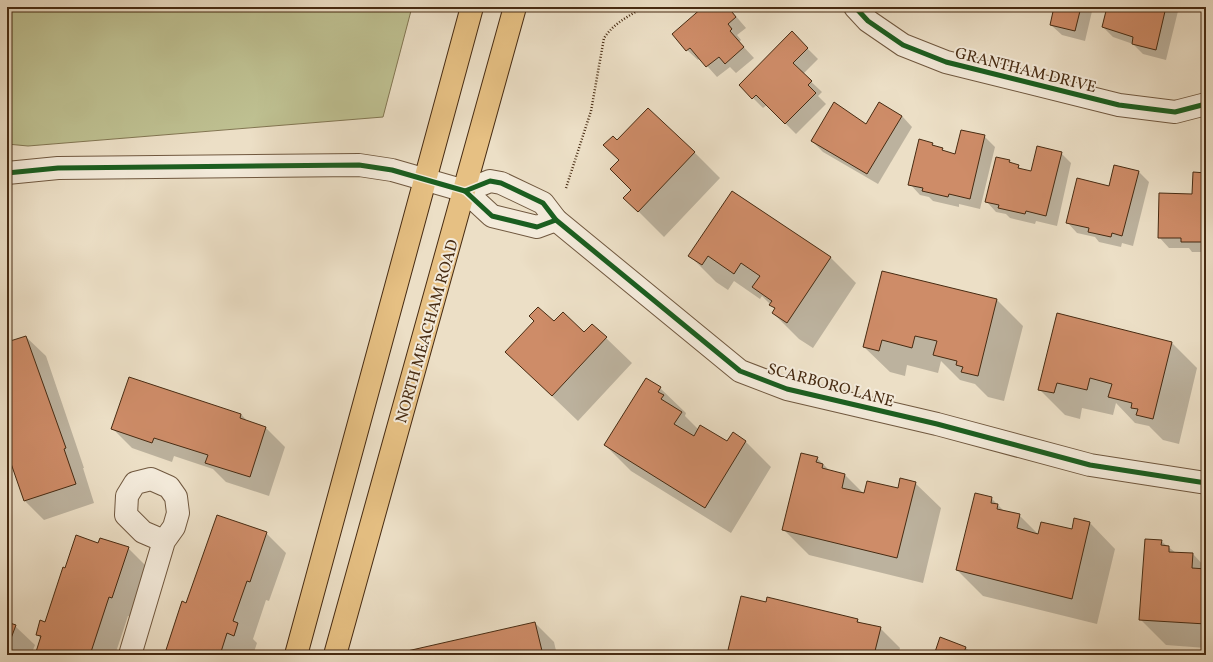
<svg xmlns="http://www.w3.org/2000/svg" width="1213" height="662" font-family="Vollkorn,serif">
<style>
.green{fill:#bec091;stroke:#827652}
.shadow{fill:#0003}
.building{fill:#ce8c68;stroke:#472b12}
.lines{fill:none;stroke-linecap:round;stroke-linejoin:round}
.minor-casing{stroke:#70583f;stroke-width:24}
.major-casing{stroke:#472b12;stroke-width:24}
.path{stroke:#472b12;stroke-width:2.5;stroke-dasharray:1 2;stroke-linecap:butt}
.minor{stroke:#f3eada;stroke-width:22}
.major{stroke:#e6c083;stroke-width:22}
.cycleway-casing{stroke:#f3eada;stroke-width:8}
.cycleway{stroke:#1b5e20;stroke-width:5}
.labels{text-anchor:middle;stroke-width:4;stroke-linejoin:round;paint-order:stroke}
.street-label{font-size:16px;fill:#472b12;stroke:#f3eada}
</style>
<rect width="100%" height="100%" fill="#ecdfc6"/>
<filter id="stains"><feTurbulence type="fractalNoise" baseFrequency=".005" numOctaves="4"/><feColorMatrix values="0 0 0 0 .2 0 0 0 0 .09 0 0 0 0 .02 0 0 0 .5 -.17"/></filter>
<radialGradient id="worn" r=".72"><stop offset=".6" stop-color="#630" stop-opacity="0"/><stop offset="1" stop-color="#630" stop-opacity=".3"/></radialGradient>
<polygon class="green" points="7,7 412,7 383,117 28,146 7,144"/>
<g class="shadow">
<polygon points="705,7 728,7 746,28 737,35 741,40 739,42 754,58 736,73 730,67 717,77 700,58 698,60 687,50"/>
<polygon points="951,7 970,7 968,11"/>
<polygon points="992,7 1002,7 1002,9"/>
<polygon points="1037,7 1093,7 1085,41 1062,35 1051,25 1054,11"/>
<polygon points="1108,7 1179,7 1166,60 1143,54 1133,44 1113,37 1103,27"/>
<polygon points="1202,7 1206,7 1206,11"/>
<polygon points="792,33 818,59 803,74 822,92 818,96 826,104 796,134 767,105 763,108 740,85"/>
<polygon points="902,116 912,127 878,184 823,152 812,141"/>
<polygon points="984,136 995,147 980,209 959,204 959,207 933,201 929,197 920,195 910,184 932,144 946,152 956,155"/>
<polygon points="617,142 694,152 720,178 664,237 625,198 632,190 620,160"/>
<polygon points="1061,153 1071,163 1057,226 1036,221 1035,224 1010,218 1006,214 996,212 986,201 1009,161 1023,170 1032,172"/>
<polygon points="1139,172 1149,182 1133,246 1122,243 1121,247 1099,242 1095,237 1077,233 1067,222 1109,188"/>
<polygon points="1206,174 1206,252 1192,252 1189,248 1169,248 1159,237 1193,195"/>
<polygon points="732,192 830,257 856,283 813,348 799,339 773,313 776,310 762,296 760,299 734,281 728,290 716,282 690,256"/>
<polygon points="883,272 997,300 1023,326 1004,401 988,397 975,384 960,380 941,361 938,373 907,365 905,376 890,372 864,347"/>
<polygon points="535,321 554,323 584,333 606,338 632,363 578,421 506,352"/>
<polygon points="26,337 46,356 84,468 83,468 94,503 44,520 25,501 7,449 7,343"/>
<polygon points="1172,343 1197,368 1179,444 1163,440 1149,426 1135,423 1116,403 1113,415 1082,408 1080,419 1065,415 1039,389"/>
<polygon points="660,388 686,413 685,416 699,430 727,443 733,434 746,442 771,467 731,533 631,471 605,445"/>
<polygon points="241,414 248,422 266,428 285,447 269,496 226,482 213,469 174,456 172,462 132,448 113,429"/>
<polygon points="817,458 830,471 845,475 865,495 898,489 915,483 941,508 923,583 809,555 783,529"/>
<polygon points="991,498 1005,512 1019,515 1039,535 1072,530 1090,523 1115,549 1097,624 983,596 957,570"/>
<polygon points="266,533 286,553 269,601 266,600 253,639 257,643 253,655 247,652 246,655 168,655 166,653 187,604"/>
<polygon points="1161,541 1176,553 1193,554 1206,568 1206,648 1166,645 1140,619"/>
<polygon points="99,544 128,548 147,567 131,617 128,616 115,655 36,655 41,639 37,634 46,623 66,569"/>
<polygon points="767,603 857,620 861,624 880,628 900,648 898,655 735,655 729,650"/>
<polygon points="7,623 15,626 35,645 31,655 7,655"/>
<polygon points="535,623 554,642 557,655 395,655"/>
<polygon points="966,648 973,655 935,655"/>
</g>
<g class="building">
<polygon points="703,7 728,7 736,17 728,24 732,29 730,31 744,47 725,64 719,57 706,67 690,48 686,51 672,34"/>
<polygon points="1054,7 1081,7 1075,31 1050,25"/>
<polygon points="1107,7 1166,7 1156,50 1132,44 1133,37 1102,27"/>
<polygon points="792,31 808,48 793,63 812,81 808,85 816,93 785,124 756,95 752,99 739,85"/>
<polygon points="834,102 866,124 879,102 902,116 867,174 811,141"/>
<polygon points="648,108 695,152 638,212 623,198 631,190 610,169 619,160 603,145 613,136 617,140"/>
<polygon points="961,130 985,135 970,199 949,194 948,197 922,191 923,188 908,185 919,139 933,143 932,145 943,148 942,150 955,154"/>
<polygon points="1037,146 1062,152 1046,216 1026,211 1025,214 998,208 999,205 985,202 996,157 1010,160 1009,162 1019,165 1018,168 1031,171"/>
<polygon points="1114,165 1139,171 1122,236 1112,233 1111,237 1088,232 1089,228 1066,223 1077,178 1109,186"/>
<polygon points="1193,172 1206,173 1206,239 1204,239 1204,242 1181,242 1181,238 1158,238 1159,193 1192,194"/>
<polygon points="732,191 831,257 787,323 772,313 775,308 769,305 772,301 752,287 760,276 741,263 734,274 708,256 702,265 688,256"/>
<polygon points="882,271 997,299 978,376 961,372 963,367 956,365 957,361 933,355 937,341 915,336 912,348 882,340 879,351 863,347"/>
<polygon points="538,307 554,321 563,312 584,332 592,324 607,337 552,396 505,352 534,321 529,316"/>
<polygon points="1057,313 1172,342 1153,419 1136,415 1138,409 1131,408 1132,403 1108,397 1112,384 1090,378 1087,390 1057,383 1054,393 1038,390"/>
<polygon points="26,336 66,448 64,449 76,484 24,501 7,452 7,342"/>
<polygon points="129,377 241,414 240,418 266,427 250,477 205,463 208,455 154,438 152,443 111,429"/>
<polygon points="646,378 661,387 658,392 664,395 661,399 682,412 674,424 694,436 700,425 727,441 733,432 746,441 705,508 604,445"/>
<polygon points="801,453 818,457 816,462 823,464 822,468 845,474 842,488 864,493 867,481 898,488 900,478 916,482 897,558 782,530"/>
<polygon points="975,493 992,497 991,503 998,504 997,509 1020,514 1017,528 1038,534 1041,522 1072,529 1074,518 1090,522 1072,599 956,570"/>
<polygon points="217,515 267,532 250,582 247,581 233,621 238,623 234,636 227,633 220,655 170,655 165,653 182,601 186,603"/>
<polygon points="76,535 98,543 100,538 129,547 112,598 109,597 90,655 35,655 41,636 36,635 40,620 45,622 63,567 65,568"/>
<polygon points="1145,539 1162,540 1161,545 1169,546 1169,552 1193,553 1192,568 1206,569 1206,624 1139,620"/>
<polygon points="741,596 766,602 767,597 858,619 857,622 881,627 875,651 880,653 879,655 749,655 728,650"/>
<polygon points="7,622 16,625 7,649"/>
<polygon points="535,622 543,655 394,655 394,654"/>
<polygon points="940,637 966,647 964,652 971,655 934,655"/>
</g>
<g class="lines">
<defs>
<g id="minor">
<polyline points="855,7 868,21 903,45 946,62 1119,105 1175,112 1206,104"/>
<polyline points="7,173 58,168 359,165 392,170 465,191 492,216 537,227 556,220"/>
<polyline points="465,191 490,181 501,183 543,203 556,220 740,371 787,389 937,424 1090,465 1206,483"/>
<polyline points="130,655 164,541 174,527 178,513 176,497 169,487 151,479 135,483 127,496 126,515 143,532 164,541"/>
</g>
<g id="major">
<polyline points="296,655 472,7"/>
<polyline points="335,655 515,7"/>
</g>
</defs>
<use href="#minor" class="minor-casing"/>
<use href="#major" class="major-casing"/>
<path class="path" d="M566,188L591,111L604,38C614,23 629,16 644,7"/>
<use href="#minor" class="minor"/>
<use href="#major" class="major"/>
<defs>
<g id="cycleway">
<polyline points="855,7 868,21 903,45 946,62 1119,105 1175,112 1206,104"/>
<polyline points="7,173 58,168 359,165 392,170 465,191 492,216 537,227 556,220"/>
<polyline points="465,191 490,181 501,183 543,203 556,220 740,371 787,389 937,424 1090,465 1206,483"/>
</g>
</defs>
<use href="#cycleway" class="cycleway-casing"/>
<use href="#cycleway" class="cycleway"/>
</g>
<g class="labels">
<g class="street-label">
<text transform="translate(1026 69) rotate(14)" y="6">GRANTHAM DRIVE</text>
<text transform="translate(426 331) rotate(-74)" y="6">NORTH MEACHAM ROAD</text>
<text transform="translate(831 384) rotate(15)" y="6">SCARBORO LANE</text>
</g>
</g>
<rect width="1213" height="662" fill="none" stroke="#ecdfc6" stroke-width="24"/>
<rect x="8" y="8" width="1197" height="646" fill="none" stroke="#472b12" stroke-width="2"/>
<rect x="12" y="12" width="1189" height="638" fill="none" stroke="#472b12"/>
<rect width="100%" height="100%" filter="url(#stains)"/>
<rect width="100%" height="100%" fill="url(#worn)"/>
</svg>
